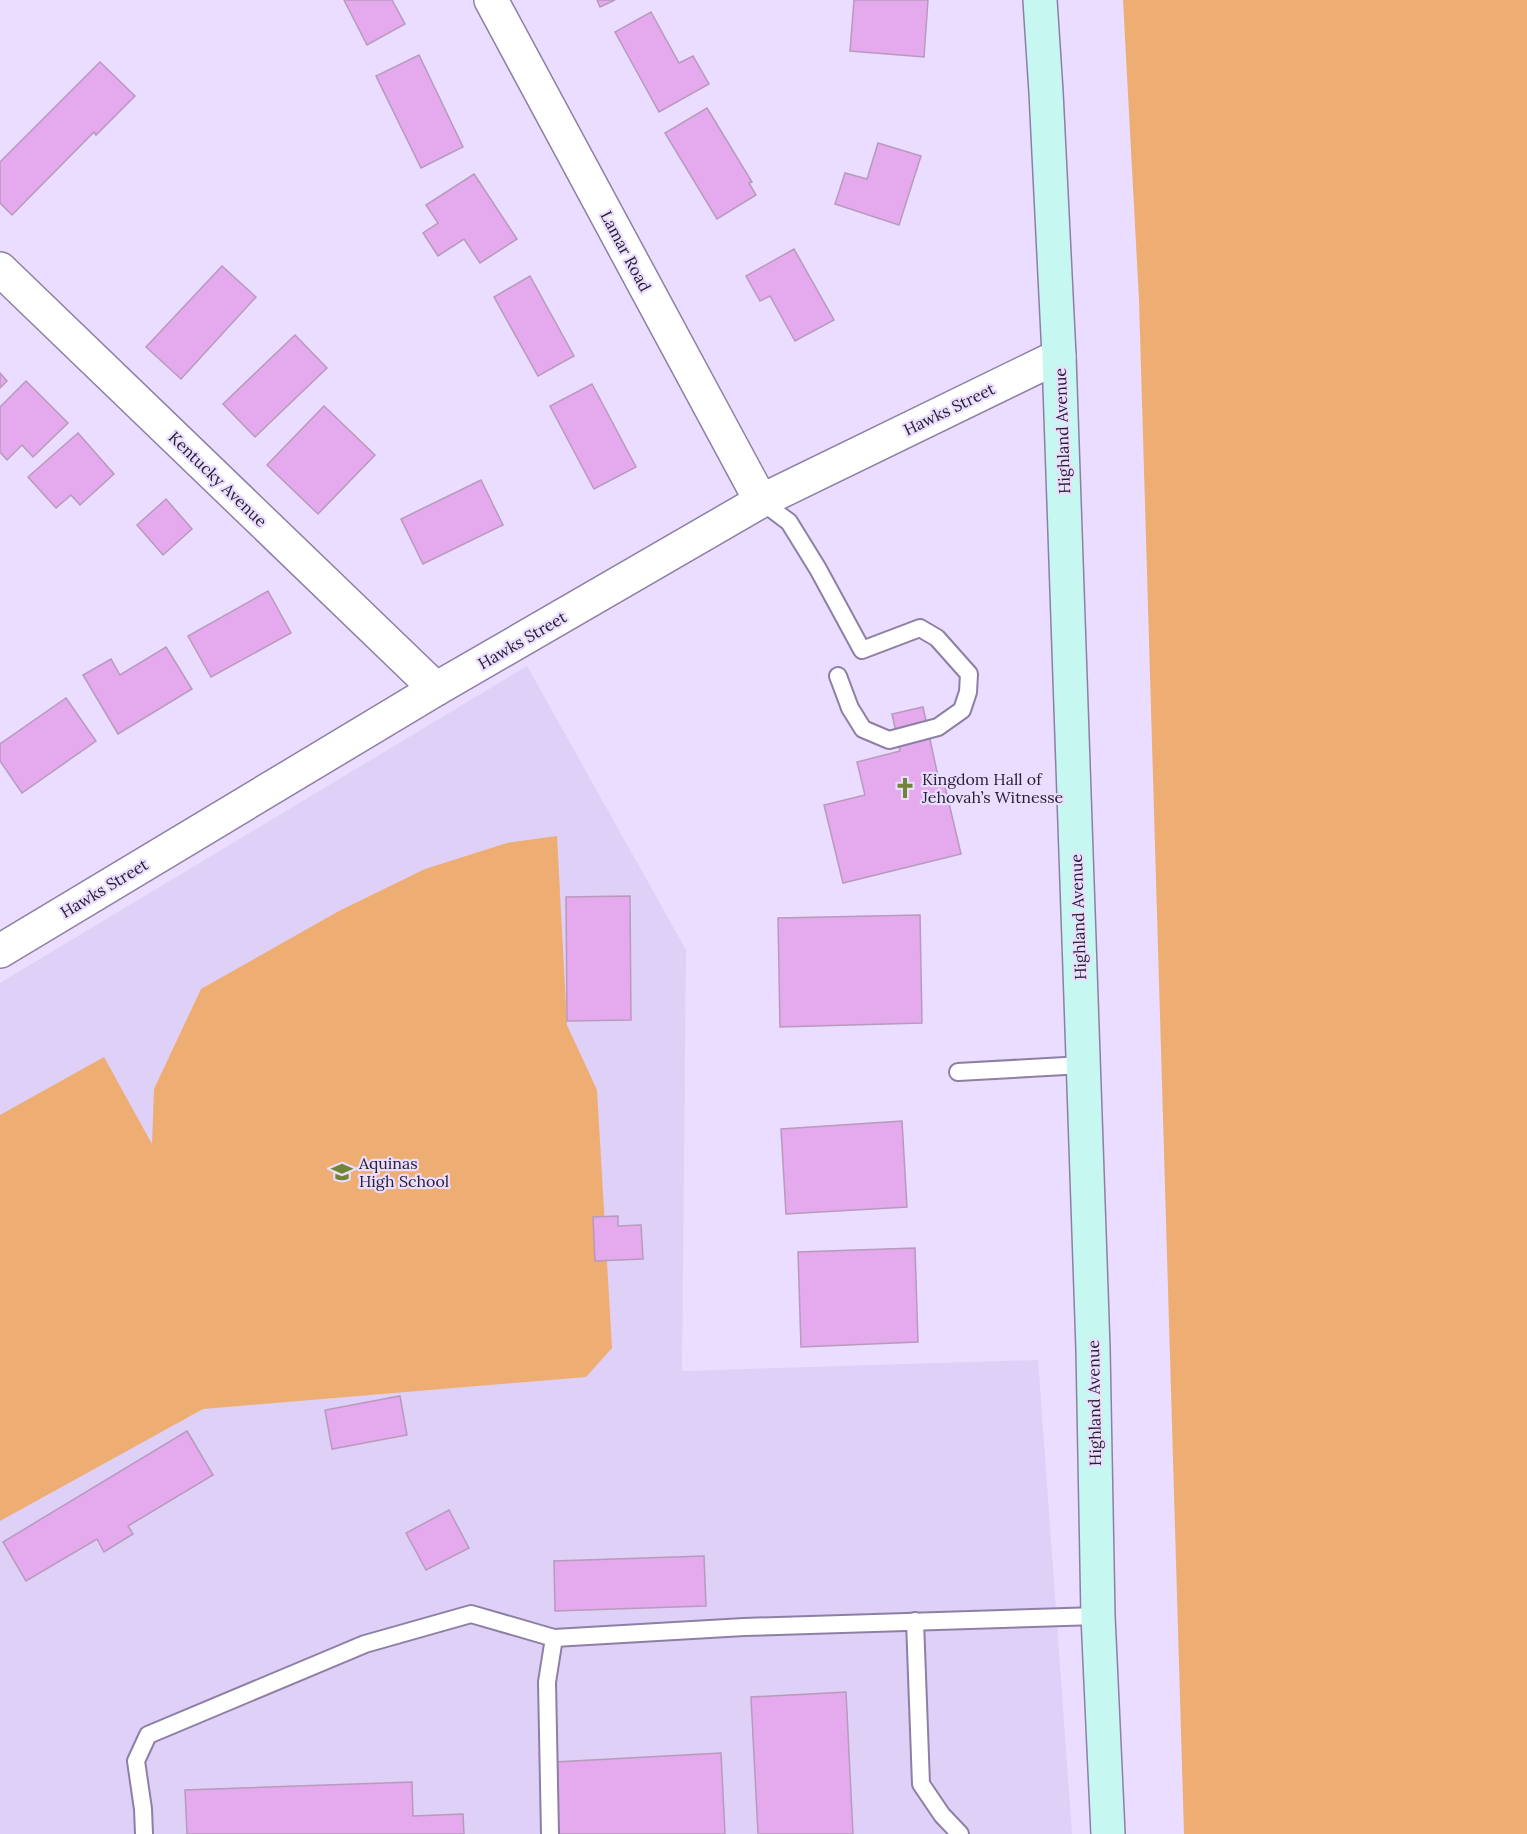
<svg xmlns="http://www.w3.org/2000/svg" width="1527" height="1834" font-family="Lora,serif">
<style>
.built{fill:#dfd0f7}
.green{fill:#eead73}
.building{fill:#e5a9ee;stroke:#b89abc;stroke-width:1.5}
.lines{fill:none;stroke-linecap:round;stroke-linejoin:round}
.service-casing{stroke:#8e7fa5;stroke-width:20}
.minor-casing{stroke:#8e7fa5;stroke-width:36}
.secondary-casing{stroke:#8e7fa5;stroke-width:36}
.service{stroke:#fff;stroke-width:16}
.minor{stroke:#fff;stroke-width:33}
.secondary{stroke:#c6f7f1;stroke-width:33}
.labels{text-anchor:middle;stroke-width:4.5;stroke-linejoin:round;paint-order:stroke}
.street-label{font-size:16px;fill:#272130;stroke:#eaddff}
.poi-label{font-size:16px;fill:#272130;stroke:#eaddff;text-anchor:start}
</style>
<rect width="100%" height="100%" fill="#eaddff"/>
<polygon class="built" points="527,666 686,950 682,1371 1038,1360 1072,1834 0,1834 0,983"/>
<g class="green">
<polygon points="1123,0 1527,0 1527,1834 1184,1834 1139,300"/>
<polygon points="557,836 567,1025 597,1090 612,1348 586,1377 203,1409 0,1521 0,1115 104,1057 152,1144 154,1089 201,989 339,911 425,869 507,843"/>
</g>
<g class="building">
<polygon points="344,0 392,0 405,24 367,45"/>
<polygon points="597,0 615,0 600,7"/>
<polygon points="854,0 928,0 924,57 850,51"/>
<polygon points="651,12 679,63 693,56 709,84 659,112 615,32"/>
<polygon points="419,55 463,147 421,168 376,76"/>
<polygon points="100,62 135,96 96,135 94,132 12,215 0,203 0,162"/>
<polygon points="707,108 752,182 749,183 756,195 717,219 665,133"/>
<polygon points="878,143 921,156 899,225 835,204 845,173 867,179"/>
<polygon points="474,174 517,239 480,263 464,239 438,256 423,233 438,223 426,205"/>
<polygon points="794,249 834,320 795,341 770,296 760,301 746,276"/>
<polygon points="222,266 256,297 181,379 146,347"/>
<polygon points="530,276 574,356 538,376 494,297"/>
<polygon points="295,335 327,368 255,437 223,404"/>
<polygon points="0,373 7,381 0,388"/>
<polygon points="26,381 68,423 33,457 22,445 7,460 0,452 0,407"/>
<polygon points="592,384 636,467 594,489 550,406"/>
<polygon points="324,406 375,455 318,514 267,465"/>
<polygon points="78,433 114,474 80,505 71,495 56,508 28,477"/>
<polygon points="481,480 503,525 423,564 401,519"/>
<polygon points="166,499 192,529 163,555 137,525"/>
<polygon points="268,591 291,633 211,677 188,636"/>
<polygon points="166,647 192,689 118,734 83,675 111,659 120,675"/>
<polygon points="66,698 96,741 22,793 0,761 0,744"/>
<polygon points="923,707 939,781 944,782 961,854 843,883 824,805 865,795 857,762 900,751 892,714"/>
<polygon points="630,896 631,1020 567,1021 566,897"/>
<polygon points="920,915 922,1023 780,1027 778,918"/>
<polygon points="902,1121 907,1207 786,1214 781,1129"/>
<polygon points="618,1216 618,1226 641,1225 643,1259 595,1261 593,1217"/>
<polygon points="915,1248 918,1342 801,1347 798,1252"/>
<polygon points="400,1396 407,1435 332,1449 325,1410"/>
<polygon points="187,1431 213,1475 128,1526 133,1534 104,1552 97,1539 26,1581 3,1542"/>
<polygon points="449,1510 469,1548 426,1570 406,1533"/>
<polygon points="704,1556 706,1606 555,1611 554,1561"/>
<polygon points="846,1692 853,1834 758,1834 751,1697"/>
<polygon points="721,1753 725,1834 559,1834 555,1762"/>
<polygon points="412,1782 413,1816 463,1814 464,1834 187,1834 185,1790"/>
</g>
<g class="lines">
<defs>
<g id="service">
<polyline points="761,501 789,522 818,569 862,650 920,628 937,638 969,674 968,692 962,710 938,727 889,740 863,729 850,708 838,676"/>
<polyline points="958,1072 1083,1065"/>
<polyline points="915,1621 921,1784 942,1815 960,1834"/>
<polyline points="144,1834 143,1809 136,1761 148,1735 365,1644 471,1614 554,1638 744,1627 1098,1616"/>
<polyline points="550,1834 547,1682 554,1638"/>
</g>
<g id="minor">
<polyline points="491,0 761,501"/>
<polyline points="0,269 436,689"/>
<polyline points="0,951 436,689 761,501 1059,356"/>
</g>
<polyline id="secondary" points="1040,0 1046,92 1059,356 1093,1349 1098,1616 1108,1834"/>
</defs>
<use href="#service" class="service-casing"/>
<use href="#minor" class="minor-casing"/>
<use href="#secondary" class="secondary-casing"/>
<use href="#service" class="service"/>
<use href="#minor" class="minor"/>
<use href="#secondary" class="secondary"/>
</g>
<defs>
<symbol id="church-bare" viewBox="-9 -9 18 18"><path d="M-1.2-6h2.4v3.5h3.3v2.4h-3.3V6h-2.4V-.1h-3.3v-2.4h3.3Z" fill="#708536" stroke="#eaddff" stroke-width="2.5" paint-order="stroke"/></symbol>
<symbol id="school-bare" viewBox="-9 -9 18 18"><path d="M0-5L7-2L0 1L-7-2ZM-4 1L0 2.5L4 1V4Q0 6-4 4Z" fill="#708536" stroke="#eaddff" stroke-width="2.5" paint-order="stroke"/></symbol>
</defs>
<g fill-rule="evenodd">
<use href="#church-bare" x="890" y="773" width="30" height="30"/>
<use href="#school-bare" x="327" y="1157" width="30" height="30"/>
</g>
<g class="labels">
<g class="street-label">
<text transform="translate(626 251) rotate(62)" y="6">Lamar Road</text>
<text transform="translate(949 409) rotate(-26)" y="6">Hawks Street</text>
<text transform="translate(1062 431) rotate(-92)" y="6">Highland Avenue</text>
<text transform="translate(218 479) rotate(44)" y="6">Kentucky Avenue</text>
<text transform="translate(522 640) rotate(-30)" y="6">Hawks Street</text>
<text transform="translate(104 888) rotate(-31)" y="6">Hawks Street</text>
<text transform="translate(1078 917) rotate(-92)" y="6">Highland Avenue</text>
<text transform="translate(1094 1403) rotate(-91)" y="6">Highland Avenue</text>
</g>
<g class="poi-label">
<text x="922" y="785">Kingdom Hall of<tspan x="922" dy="18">Jehovah’s Witnesse</tspan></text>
<text x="359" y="1169">Aquinas<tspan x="359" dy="18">High School</tspan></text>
</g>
</g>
</svg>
